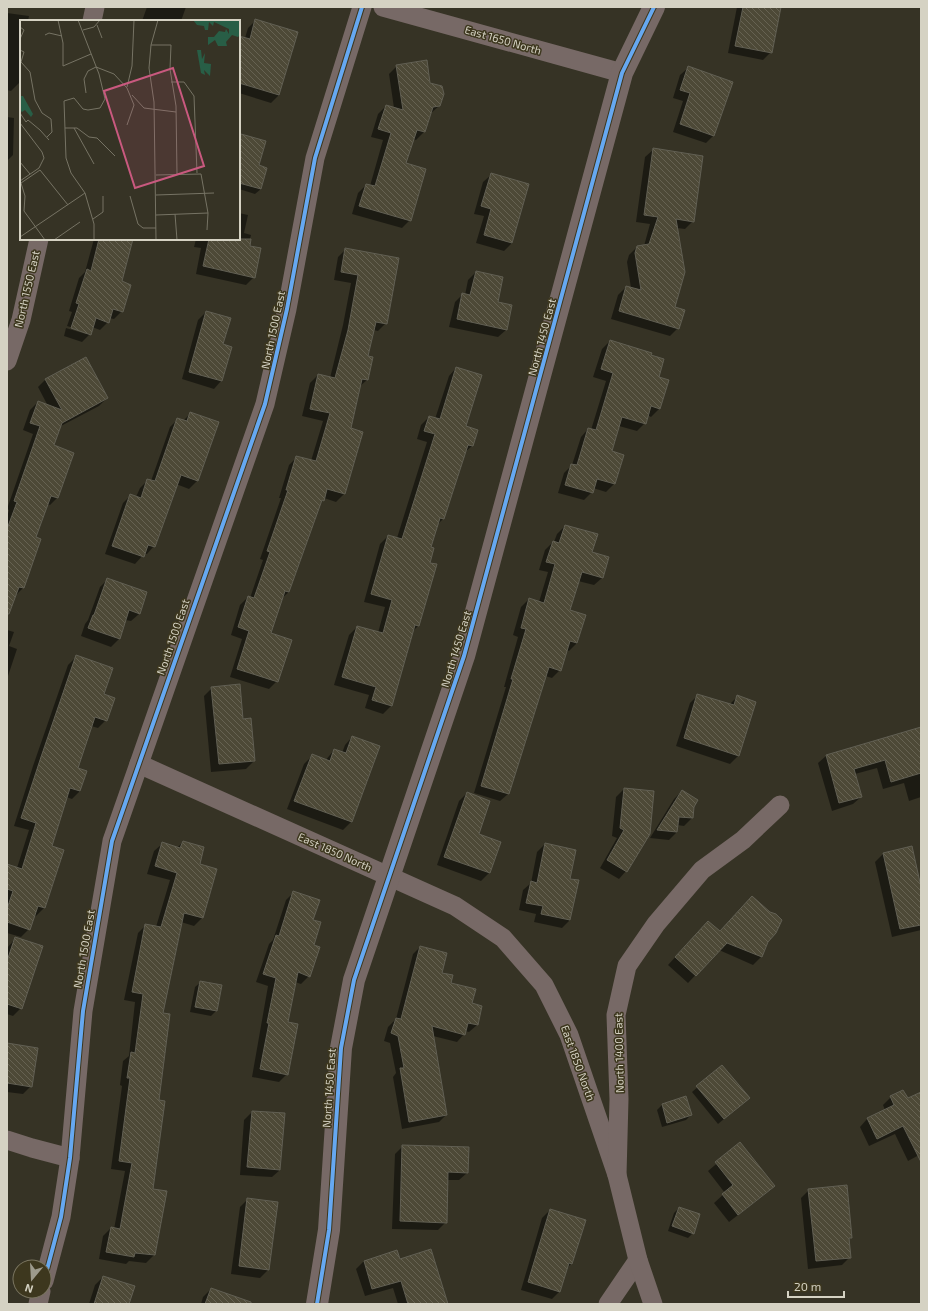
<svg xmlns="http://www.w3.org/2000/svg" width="928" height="1311" font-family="'Exo 2',sans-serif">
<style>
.shadow{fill:#0007}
.building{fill:url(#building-back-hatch);stroke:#615f53}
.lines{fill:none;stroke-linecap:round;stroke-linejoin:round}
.minor{stroke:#776966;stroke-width:19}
.tertiary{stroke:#776966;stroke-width:22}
.cycleway-casing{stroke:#3d371e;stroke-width:6}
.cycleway{stroke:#66a8f1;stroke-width:4}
.labels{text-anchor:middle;stroke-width:3;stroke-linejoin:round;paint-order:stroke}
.street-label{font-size:11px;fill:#d5d2c3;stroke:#3d371e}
.inset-road{fill:none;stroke:#767364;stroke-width:1}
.view{fill:#c9597f;fill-opacity:0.15;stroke:#c9597f;stroke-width:2}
.inset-edge{fill:none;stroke:#d5d2c3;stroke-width:2}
</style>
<defs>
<pattern id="building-back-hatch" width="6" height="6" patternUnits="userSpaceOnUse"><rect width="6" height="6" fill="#4d4937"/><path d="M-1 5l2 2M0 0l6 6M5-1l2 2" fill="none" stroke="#666252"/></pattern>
</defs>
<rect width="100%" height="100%" fill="#363325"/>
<g class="shadow">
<polygon points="147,7 186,7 181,21 142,21"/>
<polygon points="737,7 780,7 771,52 763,60 728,53"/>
<polygon points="7,13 29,16 28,21 21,21 21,70 19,83 11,91 7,90"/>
<polygon points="256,20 279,95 271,103 239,93 239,37 245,38 248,28"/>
<polygon points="397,66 429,83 439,106 430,114 424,132 416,140 413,139 405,164 410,220 402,228 352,214 358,193 366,185 370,186 383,140 371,137 378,114 386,106 394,108 389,74"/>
<polygon points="688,68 714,135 706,143 673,132 683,101 673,98 680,75"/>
<polygon points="7,117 14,118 13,155 7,161"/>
<polygon points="242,135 258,166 266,168 261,189 255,194 239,189 239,137"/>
<polygon points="653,150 693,221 685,229 677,228 674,307 678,328 670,336 611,319 618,295 626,287 631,288 627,262 629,255 637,247 644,246 650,224 636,222 645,157"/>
<polygon points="491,175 528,185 512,243 504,251 476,243 484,216 474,214 483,182"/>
<polygon points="239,213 248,215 244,233 251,235 248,247 254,277 246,285 196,274 201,248 194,247 196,239 239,239"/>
<polygon points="94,239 132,239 121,282 122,311 114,319 109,318 108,322 100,330 92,327 90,334 82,342 64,336 66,328 86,334 86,332 67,326 72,312 69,311 79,278 85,272"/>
<polygon points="346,249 386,323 378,331 373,330 367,357 367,380 359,387 349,429 362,432 344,494 336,502 324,498 320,504 289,592 282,598 270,634 277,681 269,689 230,677 242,639 231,635 240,605 248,597 250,598 263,560 260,559 281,498 279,498 289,465 297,457 311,461 323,421 302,416 310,383 318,375 330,378 343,325 351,283 334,280 338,257"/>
<polygon points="476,272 496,303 506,330 498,337 449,327 455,302 463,294 465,295 468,280"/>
<polygon points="206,312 222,345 221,381 214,389 182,379 198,320"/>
<polygon points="610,341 650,356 658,378 659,409 651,417 647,415 645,423 637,431 619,426 611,452 614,484 606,492 593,488 592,492 584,500 558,493 564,473 572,465 581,437 588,429 591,430 606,381 593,377 602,349"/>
<polygon points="456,368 465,426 472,446 464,453 443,519 437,525 430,548 429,563 435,565 418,626 413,631 391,706 383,714 365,708 369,695 334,685 349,635 357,627 378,633 385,607 364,602 380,544 388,536 397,538 427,442 417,439 421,425 429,417 435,419 449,376"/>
<polygon points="46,379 107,398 99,406 59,427 52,446 57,498 50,505 47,504 35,538 23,588 15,596 7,617 7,517 9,510 7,509 33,434 23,430 30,410 38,402 48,406 38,387"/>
<polygon points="191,413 217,422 197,481 189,489 176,484 154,546 147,554 144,554 135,564 105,554 123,503 131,495 136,497 140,488 148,480 151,481 170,427 178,419 183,421"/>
<polygon points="565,526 591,553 602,578 594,585 578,581 569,611 577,643 569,651 566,650 560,670 552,678 545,676 508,794 500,801 474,793 506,687 504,687 518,637 513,635 521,607 529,599 539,602 548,572 539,570 545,550 553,542 554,542 557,534"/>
<polygon points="108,579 139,614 131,621 125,620 119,639 111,647 81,636 85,624 88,620 100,587"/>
<polygon points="7,630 14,632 9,646 17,649 7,679"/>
<polygon points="76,657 103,695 106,720 98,728 91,726 77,769 80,791 72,799 66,797 51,847 62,850 44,908 36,916 34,915 29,929 21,937 7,933 7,865 17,868 29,830 14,826 33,766 68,665"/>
<polygon points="212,688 242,720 254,761 246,769 211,772 204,696"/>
<polygon points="698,695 729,705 737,697 738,756 730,764 676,746 690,703"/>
<polygon points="921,728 921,797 909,801 904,783 883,789 877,768 855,774 861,797 853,804 832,811 818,763 826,756"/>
<polygon points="352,737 378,747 351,822 343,830 287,809 304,764 312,756 325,761 334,750 342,753 345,745"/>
<polygon points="624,789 626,871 619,879 600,868 617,838 612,836 616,797"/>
<polygon points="682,791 693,806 692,818 684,826 677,825 677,832 669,840 650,838 674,799"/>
<polygon points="467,793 477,835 500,842 489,873 481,881 437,865 459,801"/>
<polygon points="183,842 198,865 216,870 202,918 194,926 181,922 162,1014 158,1101 152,1190 154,1255 146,1263 129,1261 126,1264 99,1259 103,1236 111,1228 114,1229 125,1171 111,1169 122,1086 120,1085 123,1061 129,1056 135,1002 124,1000 138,933 146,925 156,927 170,880 147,874 154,851 162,844 177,848"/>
<polygon points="545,844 569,879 570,920 562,928 534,922 536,914 519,910 523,890 531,883 537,852"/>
<polygon points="911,848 921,891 921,930 892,937 875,862 883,854"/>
<polygon points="294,892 312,920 312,945 309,976 301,984 295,982 287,1023 287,1074 279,1082 252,1077 268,986 256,982 269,944 273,940 286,900"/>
<polygon points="700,930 720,932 767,941 761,957 753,965 719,950 688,983 668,965"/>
<polygon points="16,938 21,1008 13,1016 7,1014 7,948"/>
<polygon points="420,947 450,983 471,1004 481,1007 477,1025 469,1032 465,1031 464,1034 457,1042 433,1036 446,1115 439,1122 402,1129 393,1077 396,1073 390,1043 384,1041 388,1027 396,1019 413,954"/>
<polygon points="201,982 221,986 216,1011 211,1016 190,1012 195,987"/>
<polygon points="7,1044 31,1086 23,1094 7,1092"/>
<polygon points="722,1066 743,1103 718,1124 692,1092"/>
<polygon points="903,1091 907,1100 921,1093 921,1154 908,1161 895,1134 869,1146 860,1127 867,1119 885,1110 883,1105 891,1097"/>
<polygon points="662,1105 691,1115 686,1120 662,1127 657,1110"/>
<polygon points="252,1112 284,1114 280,1170 272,1177 240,1175 244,1120"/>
<polygon points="740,1144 773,1186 765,1194 729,1222 714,1203 725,1193 708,1171"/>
<polygon points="403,1146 467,1173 459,1180 447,1180 446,1222 438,1230 392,1229 395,1154"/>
<polygon points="809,1190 851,1237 848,1240 850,1257 842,1265 808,1269 801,1198"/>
<polygon points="248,1199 268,1270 260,1278 231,1274 240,1207"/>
<polygon points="679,1208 693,1233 688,1238 668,1231 674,1213"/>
<polygon points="550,1210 571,1264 567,1268 560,1291 552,1299 521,1290 542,1218"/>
<polygon points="399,1260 447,1304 398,1304 393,1288 365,1296 356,1269 364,1261"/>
<polygon points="103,1277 128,1304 89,1304 95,1285"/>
<polygon points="211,1289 238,1304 201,1304 203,1297"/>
</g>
<g class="building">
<polygon points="743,7 781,7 772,53 735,46"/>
<polygon points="255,19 298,32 279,95 239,83 239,36 250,39"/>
<polygon points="427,60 430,83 442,86 444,94 440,106 433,107 425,132 417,130 406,163 426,169 411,221 359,206 366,184 375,186 391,133 378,129 386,105 403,110 396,65"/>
<polygon points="688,66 733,82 714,136 680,124 690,93 680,90"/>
<polygon points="241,134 266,141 259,165 267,168 261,189 239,183 239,141"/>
<polygon points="653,148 703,156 694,222 676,219 685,272 675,307 685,310 679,329 619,311 626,286 641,290 635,253 637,246 649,244 658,217 644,215"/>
<polygon points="491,173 529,184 512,243 484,235 491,209 481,206"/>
<polygon points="99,239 133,239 122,281 131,285 123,312 113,309 109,323 96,318 91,335 71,328 79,304 76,303 87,269 91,271"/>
<polygon points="209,239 251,239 250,246 261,248 255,278 203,266"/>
<polygon points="345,248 399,258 387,324 376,322 368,356 373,357 368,380 362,379 351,428 363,432 345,494 327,489 324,501 322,500 289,592 285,591 271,633 292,640 278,682 237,669 249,631 238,627 248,596 254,598 270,552 267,551 288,490 286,490 296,456 316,461 330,413 310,409 318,374 335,378 348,330 358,275 341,272"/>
<polygon points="476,271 503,277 498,302 512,305 507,330 457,319 462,293 470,295"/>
<polygon points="206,311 231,318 223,344 232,347 222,381 189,372"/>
<polygon points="610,340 652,353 651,355 664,359 659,377 669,380 660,409 651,406 646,424 622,417 612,451 624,455 615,484 597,479 593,493 565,485 571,464 577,465 588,428 596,430 613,373 601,369"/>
<polygon points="86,357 108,398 62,423 54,445 74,453 58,498 51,496 36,537 41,539 24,588 19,587 9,614 7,614 7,529 17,502 14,501 40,426 30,423 38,401 62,410 45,379"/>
<polygon points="456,367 482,375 466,426 478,430 473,446 468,445 444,519 440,518 431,547 434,548 430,563 437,564 419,626 415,625 392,706 372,700 376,687 342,677 357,626 383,633 392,600 371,594 388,535 402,539 435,434 424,431 429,416 440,419"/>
<polygon points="190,412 219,422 198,481 181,475 155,547 148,545 144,557 112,546 130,494 141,498 147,479 155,481 177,418 187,421"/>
<polygon points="565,525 598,534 592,552 609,557 603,578 582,572 570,610 586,615 577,643 570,641 561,671 549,667 509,794 481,786 513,679 511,679 526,629 521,628 529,598 544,603 555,564 546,562 553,541 559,543"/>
<polygon points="107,578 147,592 140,614 129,610 120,639 88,628 93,615 94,615"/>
<polygon points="76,655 113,668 104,694 115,698 107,721 95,717 78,768 87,771 80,791 70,788 52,846 64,850 45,908 38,906 30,930 7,922 7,909 13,891 7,889 7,864 22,869 36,823 21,818 41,757"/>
<polygon points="240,684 243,719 251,718 255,761 219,764 211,687"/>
<polygon points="697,694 734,705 737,695 756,702 739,756 684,738"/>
<polygon points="921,727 921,773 891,782 885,760 854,769 862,797 839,803 826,755"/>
<polygon points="352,736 380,746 352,822 294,801 312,754 330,761 334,749 346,753"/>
<polygon points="624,788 654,791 650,834 627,872 607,860 624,830 620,828"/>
<polygon points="682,790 698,800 694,807 693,818 679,817 677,832 657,830"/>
<polygon points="467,792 490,801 479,834 501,842 490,873 444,857"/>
<polygon points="183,841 204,847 200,864 217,869 203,918 184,913 163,1013 170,1014 159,1100 165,1101 153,1189 167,1191 155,1255 135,1253 134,1257 106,1252 111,1227 120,1229 132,1163 119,1161 130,1078 127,1078 131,1052 135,1053 143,994 132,992 145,924 161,927 177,873 155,866 162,842 180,848"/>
<polygon points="545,843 576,850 570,879 579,880 570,920 541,914 543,906 526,903 531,881 537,883"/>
<polygon points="912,846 921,887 921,925 900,929 883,853"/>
<polygon points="293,891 320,900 313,920 321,922 314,945 320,947 310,977 298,972 288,1022 298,1024 288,1075 260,1069 269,1023 267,1023 276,978 263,974 276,935 279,936"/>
<polygon points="752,896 770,912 776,914 782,920 776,933 768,942 762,957 727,943 696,976 675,957 708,921 720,931"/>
<polygon points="15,937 43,946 22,1009 7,1004 7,961"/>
<polygon points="420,946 447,953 442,973 453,975 451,983 476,989 472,1003 482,1006 478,1025 468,1023 465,1035 432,1026 447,1115 409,1122 400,1068 404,1068 398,1036 391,1033 396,1018 401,1019"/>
<polygon points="200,981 222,985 217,1011 195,1007"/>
<polygon points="7,1043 38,1048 32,1087 7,1083"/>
<polygon points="722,1065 750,1098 724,1119 696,1086"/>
<polygon points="903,1090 908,1098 921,1092 921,1162 903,1126 877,1139 867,1118 894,1105 890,1096"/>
<polygon points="686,1096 692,1115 667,1123 662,1104"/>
<polygon points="252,1111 285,1113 280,1170 247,1167"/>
<polygon points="740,1142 775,1186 738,1215 722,1194 733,1185 715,1162"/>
<polygon points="402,1145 469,1147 468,1173 448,1172 447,1223 400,1221"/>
<polygon points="847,1185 852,1238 849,1238 851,1258 816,1261 808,1189"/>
<polygon points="247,1198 278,1202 269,1270 239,1266"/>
<polygon points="679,1207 700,1214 694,1234 672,1226"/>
<polygon points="550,1209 586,1220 572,1264 569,1263 560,1292 528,1282"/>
<polygon points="431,1249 448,1304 408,1304 401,1281 372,1289 364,1261 397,1250 400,1259"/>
<polygon points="103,1276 135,1286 129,1304 94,1304"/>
<polygon points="211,1288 251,1302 251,1304 205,1304"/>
</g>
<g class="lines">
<g class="minor">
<polyline points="383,7 622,73"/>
<polyline points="92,21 95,7"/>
<polyline points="7,361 21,320 39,239"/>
<polyline points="139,764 455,906 503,938 544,985 569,1035 617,1175"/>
<polyline points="7,1140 32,1148 70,1158"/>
<polyline points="44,1281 61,1217 70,1158 83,1011 112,841 265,404 287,309 315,158 362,7"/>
<polyline points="38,1304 41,1291"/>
<polyline points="608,1304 638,1260"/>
<polyline points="653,1304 638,1260 617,1175 619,1099 616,1015 627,966 656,924 702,870 743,840 780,805"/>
</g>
<polyline class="tertiary" points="317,1304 329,1230 341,1048 354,980 464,656 622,73 654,7"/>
<defs>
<g id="cycleway">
<polyline points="44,1281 61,1217 70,1158 83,1011 112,841 265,404 287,309 315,158 362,7"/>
<polyline points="317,1304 329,1230 341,1048 354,980 464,656 622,73 654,7"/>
</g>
</defs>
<use href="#cycleway" class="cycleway-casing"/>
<use href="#cycleway" class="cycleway"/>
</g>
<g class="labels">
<g class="street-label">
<text transform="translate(503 40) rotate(16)" y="4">East 1650 North</text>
<text transform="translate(27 289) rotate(-77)" y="4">North 1550 East</text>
<text transform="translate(273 330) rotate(-78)" y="4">North 1500 East</text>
<text transform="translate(542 337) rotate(-75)" y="4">North 1450 East</text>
<text transform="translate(173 637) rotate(-71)" y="4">North 1500 East</text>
<text transform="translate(456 649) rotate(-73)" y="4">North 1450 East</text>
<text transform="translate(335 852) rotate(24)" y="4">East 1850 North</text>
<text transform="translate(84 949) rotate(-80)" y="4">North 1500 East</text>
<text transform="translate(619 1053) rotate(-91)" y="4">North 1400 East</text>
<text transform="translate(578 1063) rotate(70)" y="4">East 1850 North</text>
<text transform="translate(329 1088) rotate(-86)" y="4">North 1450 East</text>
</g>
</g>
<g transform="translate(20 20)">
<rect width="220" height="220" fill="#363325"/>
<path d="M173,0H220V15L218,17L212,15L206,22L207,26H198L195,20L188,25V17H194L199,11L205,12L206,9L209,14V9L194,2L193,6L189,2L188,10H185L184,6L177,5ZM177,30H181L182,39L185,33L184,43L191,44L190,56L184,50L185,55L181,53Z" fill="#285e46"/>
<path d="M0,76H3L13,94L11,97L5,90L2,92L0,90Z" fill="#285e46"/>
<path class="inset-road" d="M38,0L43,23V46L71,34M58,0L79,54L85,79L80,88L68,90L63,89L54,78L44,81L46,138L51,153L65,173L74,204V220M77,5L82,18M0,7L4,10L0,19M63,10L74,7L80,0M25,15L29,13L42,16M131,25H151L150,49L156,86L157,154M0,30L4,32L1,42L10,52L15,80L22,93L31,99L32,112L27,117M151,62H164L174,76L177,153M107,67L112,46L114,0M66,73L64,59L68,51L76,47L94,54L107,68L114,85L107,105M112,75L124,88L156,92M0,93L6,102L8,100L20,110L29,120M0,103L22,132L24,138L19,148L0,161M45,108H57L69,117L77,118L95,136M54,108L74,144M0,142L10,154M136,155L181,154L188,193L187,210M136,175L194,173M110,176L118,204L123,208H136M155,194L157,220M136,195L188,193M73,199L83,192V176M0,217L65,173M25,220L4,191L5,176L1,163L20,150L48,185M34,220L60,202M136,220L134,82L129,48L131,25L138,0"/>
<path class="view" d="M153,48L184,146L115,168L84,71Z"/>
<rect width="220" height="220" class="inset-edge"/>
</g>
<rect width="928" height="1311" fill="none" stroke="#d5d2c3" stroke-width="16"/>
<g transform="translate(32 1279) rotate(198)"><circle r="19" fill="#3d371e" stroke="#7a7560"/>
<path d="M0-3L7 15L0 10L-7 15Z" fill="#9d9a8c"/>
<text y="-6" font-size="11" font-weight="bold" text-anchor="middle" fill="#d5d2c3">N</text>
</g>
<path d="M788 1291v6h56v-6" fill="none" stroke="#d5d2c3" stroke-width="2"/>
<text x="794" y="1291" font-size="12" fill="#d5d2c3" stroke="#3d371e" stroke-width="3" paint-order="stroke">20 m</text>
</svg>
